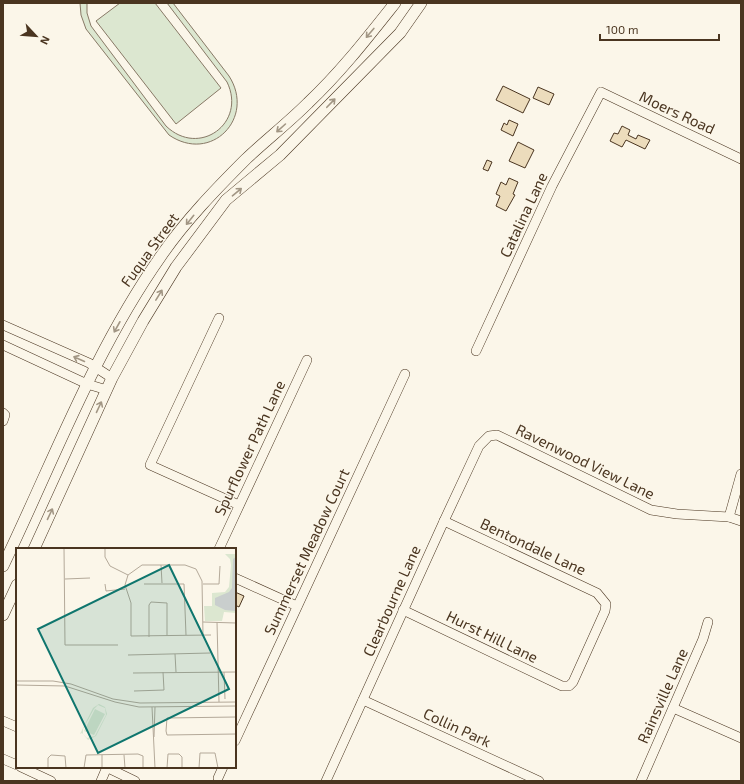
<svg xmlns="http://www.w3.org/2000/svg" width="744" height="784" font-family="'Exo 2',sans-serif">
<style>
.green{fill:#dce7d0;stroke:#887966}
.building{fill:#ecdcbc;stroke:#4a3520}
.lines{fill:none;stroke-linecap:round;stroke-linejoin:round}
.minor-casing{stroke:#4a3520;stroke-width:10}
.major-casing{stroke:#4a3520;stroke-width:12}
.minor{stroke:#fbf6e9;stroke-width:9}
.major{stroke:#fbf6e9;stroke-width:11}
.oneway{stroke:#a29684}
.labels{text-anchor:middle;stroke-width:3;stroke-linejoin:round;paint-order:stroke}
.street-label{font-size:15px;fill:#4a3520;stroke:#fbf6e9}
.inset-road{fill:none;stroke:#b4a999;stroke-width:1}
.view{fill:#0f766e;fill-opacity:0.15;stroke:#0f766e;stroke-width:2}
.inset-edge{fill:none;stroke:#4a3520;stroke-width:2}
</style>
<rect width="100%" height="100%" fill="#fbf6e9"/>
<g class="green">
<path d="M80,3H87V13L91,26L166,126C199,158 247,123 227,82L167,3H173L229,76C256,118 211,164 169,135L86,29L81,15Z"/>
<polygon points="120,3 155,3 221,88 176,124 96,21"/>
</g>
<g class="building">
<polygon points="503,86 530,99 523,113 496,100"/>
<polygon points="538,87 554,94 549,105 533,98"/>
<polygon points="509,120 518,124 513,136 501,130 504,123 507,125"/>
<polygon points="622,126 630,130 628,135 636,139 638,135 650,140 645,149 626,140 622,147 610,141 614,133 618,134"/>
<polygon points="518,142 534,150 525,168 509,161"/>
<polygon points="487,160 492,162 488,171 483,169"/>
<polygon points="509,178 518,182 513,194 515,195 506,211 496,206 500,196 496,194 501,182 506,185"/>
<polygon points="235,592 244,596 239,607 235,605"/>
</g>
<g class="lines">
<defs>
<g id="minor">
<polyline points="219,318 150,465 239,505"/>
<polyline points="3,325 89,363 112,378"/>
<polyline points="3,345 87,384 107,390"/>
<polyline points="476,351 552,186 601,92 741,159"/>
<polyline points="3,413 5,415 3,421"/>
<polyline points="729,517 741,474"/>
<polyline points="219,549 307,360"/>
<polyline points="235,578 297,606"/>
<polyline points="403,610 562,686 569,686 573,682 605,611 606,604 597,593 444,521"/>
<polyline points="363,700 539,781"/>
<polyline points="673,708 741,738"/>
<polyline points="3,721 17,727"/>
<polyline points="235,741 405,374"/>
<polyline points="3,759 17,765"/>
<polyline points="21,767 51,781"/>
<polyline points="106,767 135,781"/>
<polyline points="218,778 223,767"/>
<polyline points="101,781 107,767"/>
<polyline points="326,781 444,521 479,446 489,436 497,435 651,510 677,514 729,517 741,521"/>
<polyline points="641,781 703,639 708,622"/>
</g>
<g id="major">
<polyline points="34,549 112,378 143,321 176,267 226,200 280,155 400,33 421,3"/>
<path d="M3,566C53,462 94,351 161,256C185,221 216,189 246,159C266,140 288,123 308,103C340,73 368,37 395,3"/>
<polyline points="3,615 17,585"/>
</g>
</defs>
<use href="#minor" class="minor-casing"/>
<use href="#major" class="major-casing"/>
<use href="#minor" class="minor"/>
<use href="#major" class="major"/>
</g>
<defs><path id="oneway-shaft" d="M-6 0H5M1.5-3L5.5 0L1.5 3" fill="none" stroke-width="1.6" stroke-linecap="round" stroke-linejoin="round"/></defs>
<g class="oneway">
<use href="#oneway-shaft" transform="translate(370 33) rotate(130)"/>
<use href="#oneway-shaft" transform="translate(331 103) rotate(-46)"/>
<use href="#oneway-shaft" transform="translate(281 128) rotate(138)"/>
<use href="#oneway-shaft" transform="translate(237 192) rotate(-40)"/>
<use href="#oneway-shaft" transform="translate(190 220) rotate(129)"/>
<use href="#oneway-shaft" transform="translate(159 295) rotate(-58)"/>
<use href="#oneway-shaft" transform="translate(117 327) rotate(119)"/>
<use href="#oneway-shaft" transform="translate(79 359) rotate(-156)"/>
<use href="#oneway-shaft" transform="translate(99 407) rotate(-65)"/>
<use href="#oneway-shaft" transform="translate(50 514) rotate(-65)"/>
</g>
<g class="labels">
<g class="street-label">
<text transform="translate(677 113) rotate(25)" y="5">Moers Road</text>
<text transform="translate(524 215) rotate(-65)" y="5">Catalina Lane</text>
<text transform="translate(150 250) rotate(-54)" y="5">Fuqua Street</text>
<text transform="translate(250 448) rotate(-65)" y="5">Spurflower Path Lane</text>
<text transform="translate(585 462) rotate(26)" y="5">Ravenwood View Lane</text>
<text transform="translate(533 547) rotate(25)" y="5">Bentondale Lane</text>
<text transform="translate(307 552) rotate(-65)" y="5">Summerset Meadow Court</text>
<text transform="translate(392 601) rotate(-66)" y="5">Clearbourne Lane</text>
<text transform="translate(492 637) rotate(26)" y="5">Hurst Hill Lane</text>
<text transform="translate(663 696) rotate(-66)" y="5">Rainsville Lane</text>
<text transform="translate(457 728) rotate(25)" y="5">Collin Park</text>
</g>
</g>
<g transform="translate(16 548)">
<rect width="220" height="220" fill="#fbf6e9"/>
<path d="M209,6H220V65L208,64L206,73H189L188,58H196V45L209,44L213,39L215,17L214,11ZM83,156L89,159L91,166L80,188L72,192L66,185L64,186L77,160ZM82,157L89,160L90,167L79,188L71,190L67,186V181L78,161ZM79,161L89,166L78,187L68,183Z" fill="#dce7d0" fill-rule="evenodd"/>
<path d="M220,9V63L209,62L199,57V50L213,44L216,40L217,11Z" fill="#c9cecd"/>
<path class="inset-road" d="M48,0L49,97H102M89,0V9L94,18L112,27M145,17L146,35M49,31L74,30M89,36L90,43L109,41M128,36H168L170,87M187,36H203L204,18M187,74L220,75M201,74L203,154M187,87L186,33L180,21L169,17H126L112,27L109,37L115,55V88L195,87M133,89V57L135,54L151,55V88M159,106L160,124M112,107L194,105M208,124L209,151M117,125L220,124M0,133H37L55,136L97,151L124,155L220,154M0,137L49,138L99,154L123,159L220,158M118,143L148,142L147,124M136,159L139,220M220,169L151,170L150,183L151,187L220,186M138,189L139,159M86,207V220M108,207L109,220M32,220V210L35,207L49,208L50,220M68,220L70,207L122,206L127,208V220M151,220L152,206H163L166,209V220M183,220L184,205H199L202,220M220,220V205"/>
<path class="view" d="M153,17L213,141L82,205L22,81Z"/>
<rect width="220" height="220" class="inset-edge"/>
</g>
<rect width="744" height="784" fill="none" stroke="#4a3520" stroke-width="8"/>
<g transform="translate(36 36) rotate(116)" stroke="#fbf6e9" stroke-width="3" paint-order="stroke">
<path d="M0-3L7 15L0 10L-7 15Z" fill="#4a3520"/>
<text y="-6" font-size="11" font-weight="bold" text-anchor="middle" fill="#4a3520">N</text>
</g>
<path d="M600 34v6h119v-6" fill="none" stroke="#4a3520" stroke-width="2"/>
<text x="606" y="34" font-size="12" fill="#4a3520" stroke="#fbf6e9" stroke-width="3" paint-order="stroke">100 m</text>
</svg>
